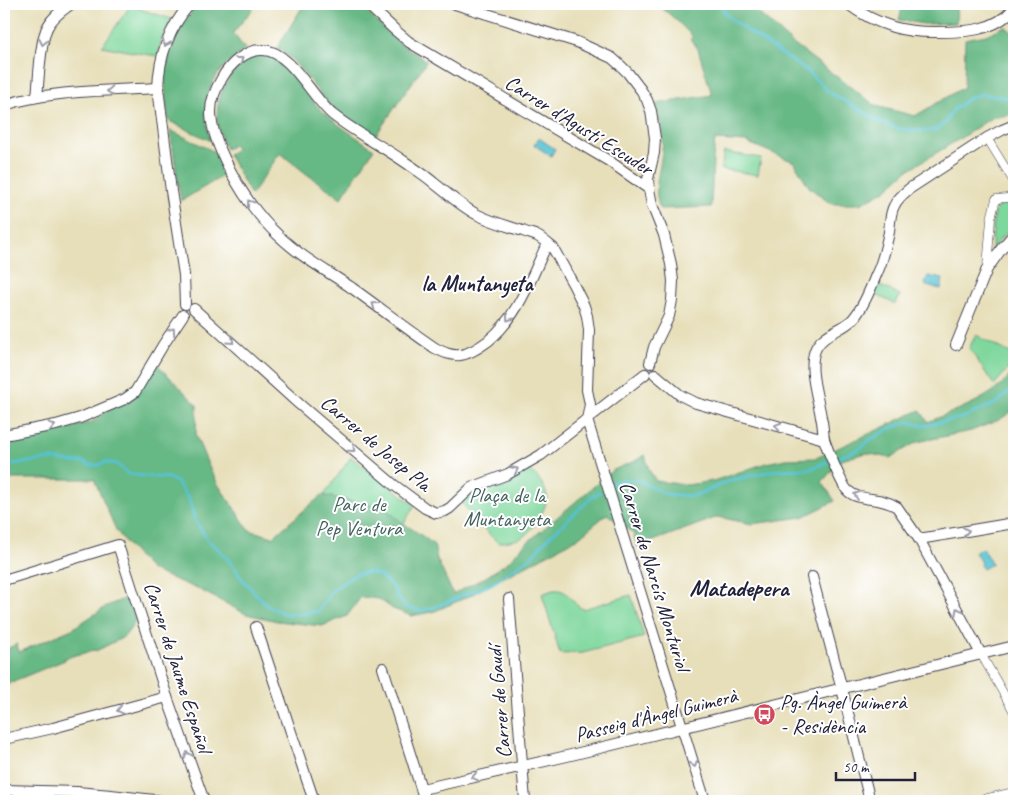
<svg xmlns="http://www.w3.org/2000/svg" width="1018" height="805" font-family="Caveat,sans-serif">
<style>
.green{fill:#7ed79c;stroke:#507c6c}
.forest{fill:#66b884;stroke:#446d60}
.water{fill:#57c2d2;stroke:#3c7286}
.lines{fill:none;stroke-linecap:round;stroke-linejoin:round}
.stream{stroke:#57c2d2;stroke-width:3}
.pedestrian-casing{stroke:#403e4e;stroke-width:9}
.minor-casing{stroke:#403e4e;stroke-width:12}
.pedestrian{stroke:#fff;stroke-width:8}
.minor{stroke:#fff;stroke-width:10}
.oneway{stroke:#9c9ca7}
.labels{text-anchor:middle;stroke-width:4;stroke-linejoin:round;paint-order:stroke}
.street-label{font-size:21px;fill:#22223b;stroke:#fff}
.park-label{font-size:21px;fill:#42615d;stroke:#fff}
.poi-label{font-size:21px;fill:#22223b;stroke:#fff;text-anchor:start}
.neighbourhood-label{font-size:22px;font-weight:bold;fill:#22223b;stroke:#fff}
.quarter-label{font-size:24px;font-weight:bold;fill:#22223b;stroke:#fff}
</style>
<rect width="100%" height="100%" fill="#fff"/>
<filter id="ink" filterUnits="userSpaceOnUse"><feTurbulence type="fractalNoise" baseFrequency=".02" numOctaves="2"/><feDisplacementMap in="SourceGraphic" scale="10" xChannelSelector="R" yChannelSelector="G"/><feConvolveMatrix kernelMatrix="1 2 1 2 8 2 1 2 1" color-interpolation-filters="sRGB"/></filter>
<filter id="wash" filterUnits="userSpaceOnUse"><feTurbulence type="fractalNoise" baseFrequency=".0096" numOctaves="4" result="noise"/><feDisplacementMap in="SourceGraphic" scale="20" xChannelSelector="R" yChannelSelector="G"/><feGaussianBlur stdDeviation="1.12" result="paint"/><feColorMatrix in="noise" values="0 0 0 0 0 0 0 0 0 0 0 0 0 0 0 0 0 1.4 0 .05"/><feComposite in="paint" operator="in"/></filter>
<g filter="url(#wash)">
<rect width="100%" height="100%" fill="#e7dfba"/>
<g class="green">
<polygon points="130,6 172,19 163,36 157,56 138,53 102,46"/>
<polygon points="724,152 761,158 758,175 721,169"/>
<polygon points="1014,200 1014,225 1002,237 992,250 993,221 998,201 1005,202"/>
<polygon points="879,285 900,295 895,304 874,294"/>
<polygon points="976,335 1014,355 1014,362 994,385 969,348"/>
<polygon points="351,457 415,505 388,549 310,601 245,531 272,540 322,498"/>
<path d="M524,465C533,473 542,480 546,492C551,504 532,532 521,538C515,541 505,541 498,543L477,522L459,499Z"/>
<path d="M553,590C570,588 571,604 583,609L631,595L644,637L583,653L560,654L542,594Z"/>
<polygon points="14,794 77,798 94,801 4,801 4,795"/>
</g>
<g class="forest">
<path d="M198,4H257L233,33L245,49C237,56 228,62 221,70C204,89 203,118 211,141L169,121C159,73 168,41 198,4Z"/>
<path d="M304,4H358L402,45L427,61L374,138C359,127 343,118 330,105C314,89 296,58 277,48Z"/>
<path d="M657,4H750L754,9L793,44L876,106L915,116L964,87L965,39L986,35L1005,26L1014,34V114L991,118L961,138L908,170L884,191L860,204H831L809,187L794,162L746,142L715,140L713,160L711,207L660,209C652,188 660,172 662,151C664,134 660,119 655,104L712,95L698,49L690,39L693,37L674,18Z"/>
<polygon points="903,4 957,4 956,23 924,24 899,20"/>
<path d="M259,55C268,54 274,57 280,63C295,76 305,93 318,107C335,124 355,136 374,149L341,198L308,175L280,153L251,195L228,154L236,150L234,145L226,149C223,142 219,134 218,127C213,97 230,64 259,55Z"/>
<polygon points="170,130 215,152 226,174 181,201"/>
<path d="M154,361L197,405L196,436L209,467L219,486L249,530L273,537L322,495L384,508L403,523L421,535L434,545L437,559L453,594L486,577L508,562L522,547L613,470L635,461L645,455L649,470L656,481L687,485L713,481L766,463L786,459L816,458L873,432L920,410L928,422C949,413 973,405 992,392C1001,386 1008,378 1014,370V410L999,420L971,431L917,442L890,458L866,453L841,460L822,482L835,501L803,517L752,524L718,517L637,547L633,533L607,514L578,538L467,597L435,611L412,616L393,609L379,599L361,597L347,616L322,626L277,621L246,614L200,590L151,570L130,548L116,530L94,479H4V441L59,431L92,422L138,387Z"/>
<polygon points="128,597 136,621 125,636 120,639 96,651 95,650 65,658 65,660 4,685 4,650 17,644 19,652 72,629 107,606"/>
</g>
<g class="water">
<polygon points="539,138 555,149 551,156 534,145"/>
<polygon points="928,276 943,279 941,289 926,286 925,282"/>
<polygon points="983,548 992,564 983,569 980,565 981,563 975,552"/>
</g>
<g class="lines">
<g class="stream">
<polyline points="720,4 725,13 733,21 807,71 829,92 862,111 876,120 900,129 923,131 936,130 945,123 953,110 969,98 981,94 1014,99"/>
<polyline points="838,458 859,449 870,440 891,428 909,422 923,426 965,417 998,402 1014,387"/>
<polyline points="4,465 52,459 70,462 84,462 89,465 99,465 105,462 117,464 128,474 144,476 169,478 177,482 189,500 195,520 208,541 217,548 233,565 242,579 268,606 285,614 301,614 318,611 333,590 356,574 370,572 381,576 395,590 397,597 407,608 422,611 438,606 491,584 530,558 549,537 590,499 599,492"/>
<polyline points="610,484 624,479 641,481 665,494 694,496 732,480 776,470 810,469 827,462"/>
</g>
</g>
</g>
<g filter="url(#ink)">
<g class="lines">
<defs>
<g id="pedestrian">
<polyline points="987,138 1014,182"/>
<polyline points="987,267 991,219 996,199 1007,198 1014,195"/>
<polyline points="981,654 1014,712"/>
<polyline points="975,801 1014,792"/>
</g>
<g id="minor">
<polyline points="367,4 396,31 409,42 609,161 649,189 652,205 664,235 671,264 673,281 672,300 669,316 654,347 650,363"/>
<polyline points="455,4 577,42 612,58 621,66 628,73 641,90 647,100 651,111 655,138 654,153 648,179 649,189"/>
<path d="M848,4C861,14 877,22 893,27C906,31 921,32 935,32C964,32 995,32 1014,8"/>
<path d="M37,97C39,79 40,39 48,26C53,16 63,10 71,4"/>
<path d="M4,105C52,90 108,91 158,88"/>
<path d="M547,244C531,278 518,317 488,341C480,347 470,354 460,355C451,356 443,352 435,348C407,329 380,308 352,288C327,271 301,257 279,236C268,226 259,215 250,203C235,182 210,137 211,111C211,99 216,88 222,78C230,64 246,49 263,50C291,51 312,98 333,115C356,133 382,146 405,162C415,169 425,175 434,183C448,194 462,207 478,215C492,222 508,226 523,231C527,233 533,234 537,236C543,239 548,244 553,248L573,284L584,306L587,316L589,330L587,390L590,404L587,420L705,801"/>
<path d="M185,304L184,275L171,191L158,88C159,56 169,28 190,4"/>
<polyline points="194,309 299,404 394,485 425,508 436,513 445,511 450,508 471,488 508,474 541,455 645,374"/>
<polyline points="956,345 987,269 1002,248 1014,234"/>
<polyline points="655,374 680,395 696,403 824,439"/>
<polyline points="4,435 56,425 80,418 125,399 135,392 138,387 163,345 183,315"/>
<polyline points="919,539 1014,523"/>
<polyline points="812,577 842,689 870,801"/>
<polyline points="4,580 118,545 167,697 204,801"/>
<polyline points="509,599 525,801"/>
<polyline points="256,627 314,801"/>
<path d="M981,654L919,539L897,507C881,496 860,502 848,491C842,486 827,448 824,439C823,432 823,424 821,417C818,397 806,365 817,346C826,332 843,330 853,319C862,309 871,288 876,275C883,262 886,246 889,232C890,223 890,213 894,206C897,199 903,194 909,189L987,138L1002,130L1014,125"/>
<polyline points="383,668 425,801"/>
<polyline points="4,739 53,728 167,697"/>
<polyline points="422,789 567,756 1014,646"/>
<polyline points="4,790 77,792 111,795 162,801"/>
</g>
</defs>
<use href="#pedestrian" class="pedestrian-casing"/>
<use href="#minor" class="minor-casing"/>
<use href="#pedestrian" class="pedestrian"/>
<use href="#minor" class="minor"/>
</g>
<defs><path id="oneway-chevron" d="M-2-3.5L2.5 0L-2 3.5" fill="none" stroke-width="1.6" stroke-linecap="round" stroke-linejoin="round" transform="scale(1.25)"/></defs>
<g class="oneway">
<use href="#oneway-chevron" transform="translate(43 42) rotate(101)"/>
<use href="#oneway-chevron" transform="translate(166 43) rotate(112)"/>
<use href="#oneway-chevron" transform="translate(240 60) rotate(-38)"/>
<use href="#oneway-chevron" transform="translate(110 91) rotate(177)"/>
<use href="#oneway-chevron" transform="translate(250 203) rotate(-126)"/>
<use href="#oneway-chevron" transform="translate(375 305) rotate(-144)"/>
<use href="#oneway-chevron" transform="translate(509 318) rotate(125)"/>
<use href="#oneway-chevron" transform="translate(172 331) rotate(-56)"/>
<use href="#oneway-chevron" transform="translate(231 341) rotate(42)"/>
<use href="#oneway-chevron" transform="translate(52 426) rotate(-13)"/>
<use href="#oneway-chevron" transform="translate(778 426) rotate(-164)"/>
<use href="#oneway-chevron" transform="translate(352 449) rotate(40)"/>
<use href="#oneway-chevron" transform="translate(515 470) rotate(-27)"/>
<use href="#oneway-chevron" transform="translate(857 495) rotate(-161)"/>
<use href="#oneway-chevron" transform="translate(966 531) rotate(-9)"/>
<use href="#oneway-chevron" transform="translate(958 611) rotate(-118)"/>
<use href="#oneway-chevron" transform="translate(120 710) rotate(165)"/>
<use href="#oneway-chevron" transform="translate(188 755) rotate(-109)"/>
<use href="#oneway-chevron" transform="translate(694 764) rotate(73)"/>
<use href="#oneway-chevron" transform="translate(475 777) rotate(167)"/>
</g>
</g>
<defs>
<symbol id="bus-disc" viewBox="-11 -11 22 22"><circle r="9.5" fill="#d1495b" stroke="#fff"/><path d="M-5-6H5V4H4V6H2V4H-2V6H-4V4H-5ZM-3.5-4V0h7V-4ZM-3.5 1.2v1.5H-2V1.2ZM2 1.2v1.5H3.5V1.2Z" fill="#fff"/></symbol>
</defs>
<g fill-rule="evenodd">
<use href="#bus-disc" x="752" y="702" width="25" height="25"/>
</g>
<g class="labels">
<g class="street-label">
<text transform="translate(579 125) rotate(32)" y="7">Carrer d'Agustí Escuder</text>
<text transform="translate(376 443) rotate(40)" y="7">Carrer de Josep Pla</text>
<text transform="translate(655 576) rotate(73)" y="7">Carrer de Narcís Monturiol</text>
<text transform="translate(178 667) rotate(72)" y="7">Carrer de Jaume Español</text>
<text transform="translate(499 702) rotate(-95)" y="7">Carrer de Gaudí</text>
<text transform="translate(656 715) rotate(-14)" y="7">Passeig d'Àngel Guimerà</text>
</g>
<g class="park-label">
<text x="507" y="502">Plaça de la<tspan x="507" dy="24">Muntanyeta</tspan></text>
<text x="359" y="511">Parc de<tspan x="359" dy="24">Pep Ventura</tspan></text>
</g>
<g class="poi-label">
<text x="780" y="709">Pg. Àngel Guimerà<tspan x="780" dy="24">- Residència</tspan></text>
</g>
<g class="neighbourhood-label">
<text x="477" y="291">la Muntanyeta</text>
</g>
<g class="quarter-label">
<text x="739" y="596">Matadepera</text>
</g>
</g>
<rect width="1018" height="805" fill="none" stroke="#fff" stroke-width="20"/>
<path d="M836 772v8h79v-8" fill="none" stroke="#22223b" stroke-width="2.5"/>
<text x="843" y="772" font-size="15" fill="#22223b" stroke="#ffffff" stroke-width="4" paint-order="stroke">50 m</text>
</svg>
